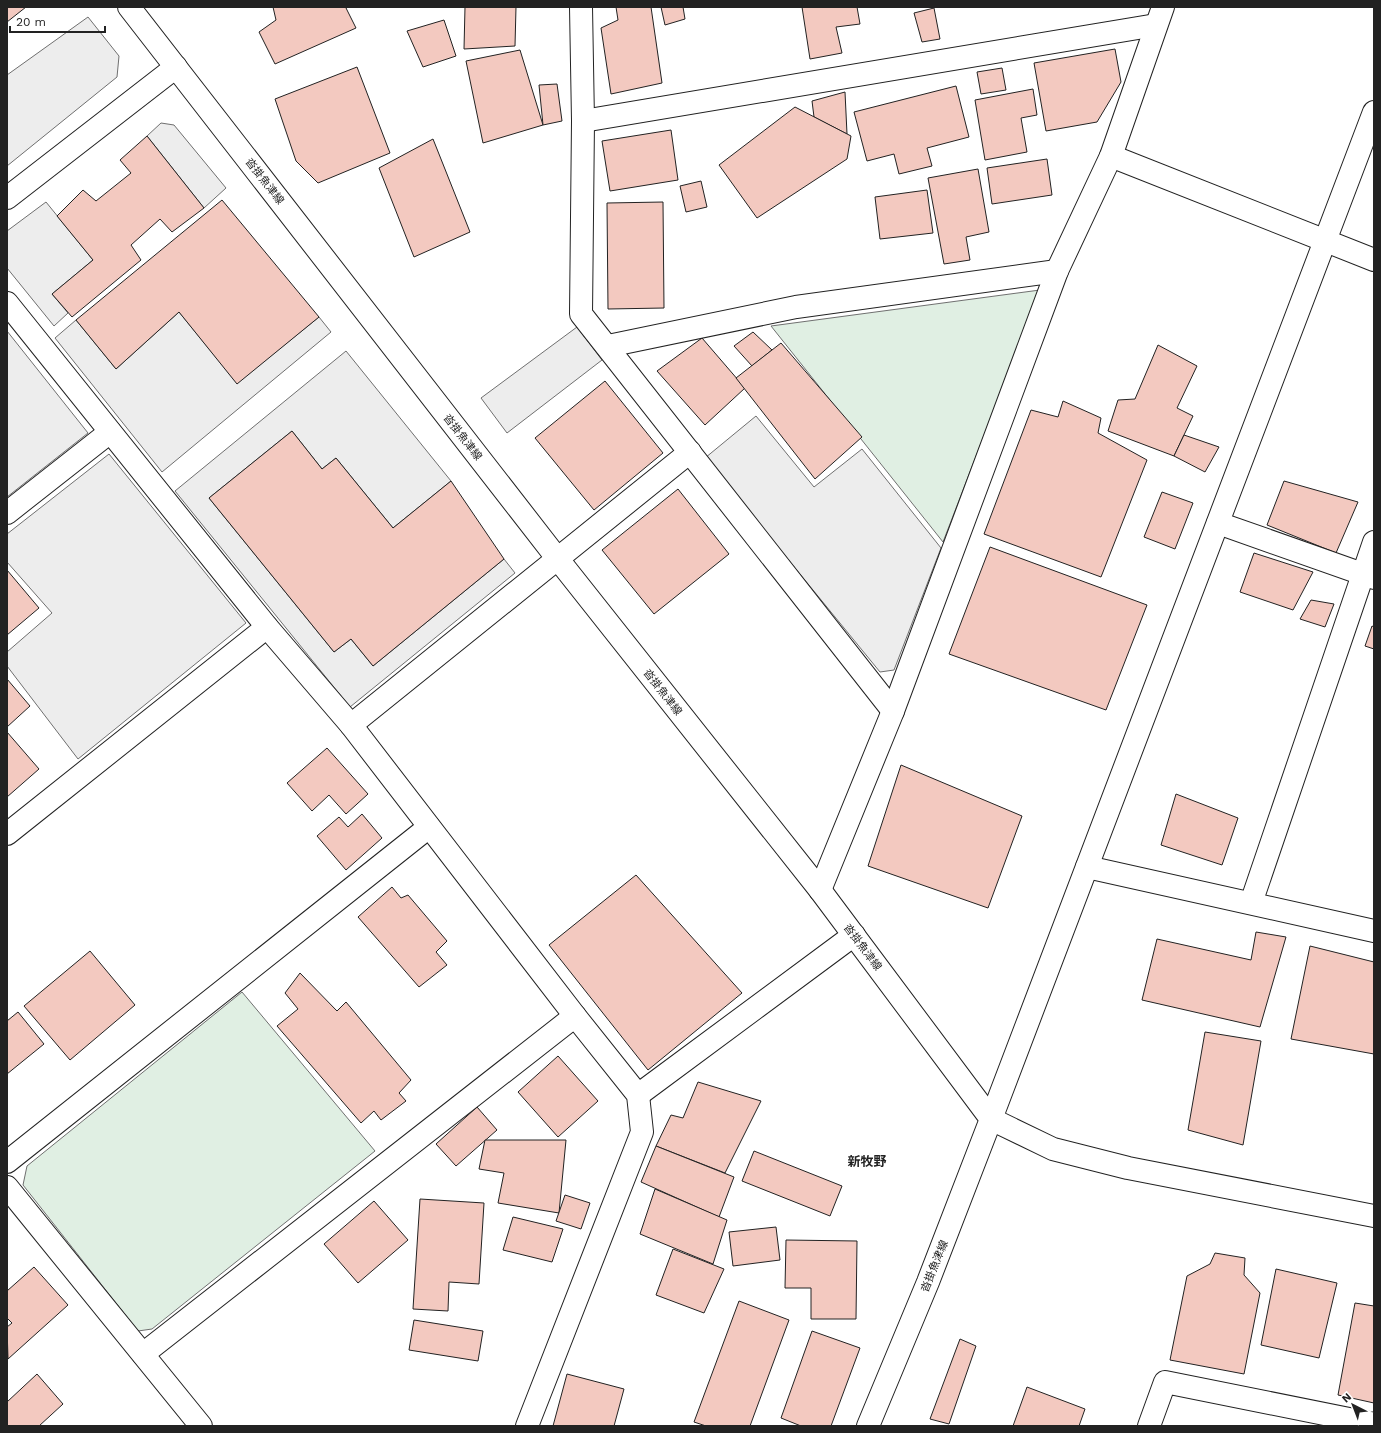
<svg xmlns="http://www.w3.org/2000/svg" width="1381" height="1433" font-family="'Work Sans','Noto Sans JP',sans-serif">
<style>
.green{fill:#e0efe3;stroke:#6f6f6f}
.parking{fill:#ededed;stroke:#6f6f6f}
.building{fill:#f3c9c0;stroke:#222}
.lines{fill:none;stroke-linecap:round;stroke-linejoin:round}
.minor-casing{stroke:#222;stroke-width:24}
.major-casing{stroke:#222;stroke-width:24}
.minor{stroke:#fff;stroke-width:22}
.major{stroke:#fff;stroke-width:22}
.labels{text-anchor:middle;stroke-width:3;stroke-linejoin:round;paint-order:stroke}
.street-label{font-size:11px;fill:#222;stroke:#fff}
.quarter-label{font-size:13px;font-weight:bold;fill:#222;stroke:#fff}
</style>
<rect width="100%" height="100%" fill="#fff"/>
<g class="green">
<polygon points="1040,290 943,542 771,326"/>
<polygon points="242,992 375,1151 152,1329 138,1331 23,1185 27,1166"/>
</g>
<g class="parking">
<polygon points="88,17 119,56 117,77 7,166 7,75"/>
<polygon points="161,123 174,125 226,188 204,208 147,136"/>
<polygon points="46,202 93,260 52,294 68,313 54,326 7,268 7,231"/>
<polygon points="179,312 237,383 319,317 331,332 162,472 55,338 76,320 116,369"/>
<polygon points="577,327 602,360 507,433 481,398"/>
<polygon points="7,331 88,433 7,497"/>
<polygon points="346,351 451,481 393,528 336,458 322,469 292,431 209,498 334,652 351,639 373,666 504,559 515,573 350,707 175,491"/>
<polygon points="756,416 814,487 862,449 941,548 894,670 880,672 705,458"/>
<polygon points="109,454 246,623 78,759 7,666 7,652 52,613 7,562 7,534"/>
</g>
<g class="building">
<polygon points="7,7 26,7 7,22"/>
<polygon points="273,7 349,7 346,8 356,28 275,64 259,32 276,20"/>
<polygon points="465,7 516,7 515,46 464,49"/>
<polygon points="616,7 651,7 662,83 611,94 601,28 618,20"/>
<polygon points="661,7 683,7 685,19 665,25"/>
<polygon points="802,7 857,7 860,24 836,27 842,53 810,59"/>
<polygon points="934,8 940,39 922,42 914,13"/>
<polygon points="444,20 456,56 423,67 407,31"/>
<polygon points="1115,49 1121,82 1097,122 1046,131 1034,63"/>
<polygon points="520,50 543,125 483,143 466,61"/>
<polygon points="357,67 390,153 318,183 296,161 275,99"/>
<polygon points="1002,68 1006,90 981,94 977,72"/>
<polygon points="557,84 562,121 543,125 539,85"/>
<polygon points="956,86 969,137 927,148 932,166 899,174 894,154 867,161 854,112"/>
<polygon points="1033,89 1037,115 1021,118 1027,152 985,160 975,100"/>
<polygon points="845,92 847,134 814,117 812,101"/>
<polygon points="795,107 851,136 847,159 757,218 719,165"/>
<polygon points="671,130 678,180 610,191 602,141"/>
<polygon points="147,136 204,208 172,232 160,219 131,245 141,260 72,317 52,294 93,260 57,216 83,190 96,201 131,173 120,160"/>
<polygon points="433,139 470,232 414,257 379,168"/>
<polygon points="1047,159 1052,195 992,204 987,168"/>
<polygon points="978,169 989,232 966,237 970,260 944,264 928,178"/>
<polygon points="701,181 707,207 686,212 680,186"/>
<polygon points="927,190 933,233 880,239 875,197"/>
<polygon points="222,200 319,317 237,384 179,312 116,369 76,320"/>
<polygon points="663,202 664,308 608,309 607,203"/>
<polygon points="753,332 772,350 752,366 734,346"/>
<polygon points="702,338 745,388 705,425 657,371"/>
<polygon points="781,343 862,437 815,479 736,378"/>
<polygon points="1158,345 1197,366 1177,408 1193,416 1174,456 1108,431 1118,400 1135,399"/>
<polygon points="605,381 663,453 594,510 535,438"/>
<polygon points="1063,401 1101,418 1098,433 1147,460 1101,577 984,534 1031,410 1058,417"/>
<polygon points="292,431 322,469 336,458 393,528 451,481 504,559 373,666 351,639 334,652 209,498"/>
<polygon points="1184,435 1219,447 1205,472 1174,456"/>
<polygon points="1284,481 1358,502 1336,553 1267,525"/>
<polygon points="678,489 729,554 654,614 602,550"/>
<polygon points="1162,492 1193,503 1175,549 1144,537"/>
<polygon points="990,547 1147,605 1106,710 949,654"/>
<polygon points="1254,553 1313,572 1293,610 1240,592"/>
<polygon points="7,570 39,608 7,635"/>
<polygon points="1311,600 1334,604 1325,627 1300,619"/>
<polygon points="1372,626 1374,627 1374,649 1365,646"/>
<polygon points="7,679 30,706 7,727"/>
<polygon points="7,732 39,769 7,797"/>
<polygon points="327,748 368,794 346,814 329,795 312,811 287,783"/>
<polygon points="901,765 1022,816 988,908 868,866"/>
<polygon points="1176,794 1238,818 1222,865 1161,845"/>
<polygon points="362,814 382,838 346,870 317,836 339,817 348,827"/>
<polygon points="636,875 742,993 648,1070 549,945"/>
<polygon points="392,887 401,898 408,895 447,941 436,952 447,965 419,987 358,917"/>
<polygon points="1256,932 1286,937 1260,1027 1142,1000 1157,939 1251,960"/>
<polygon points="1310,946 1374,962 1374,1054 1291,1039"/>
<polygon points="90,951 135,1005 70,1060 24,1006"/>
<polygon points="300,973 337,1011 346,1002 411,1080 399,1093 406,1101 381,1120 374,1111 361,1123 277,1026 298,1009 285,993"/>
<polygon points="18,1012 44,1044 7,1074 7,1021"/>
<polygon points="1205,1032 1261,1041 1243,1145 1188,1130"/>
<polygon points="558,1056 598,1101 558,1137 518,1092"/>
<polygon points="698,1082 761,1101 725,1173 656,1146 671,1115 683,1118"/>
<polygon points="477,1107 497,1130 456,1166 436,1144"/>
<polygon points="485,1140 566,1140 559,1213 498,1203 504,1173 479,1169"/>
<polygon points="656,1146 734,1177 719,1217 641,1182"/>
<polygon points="754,1151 842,1186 830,1216 742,1181"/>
<polygon points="655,1189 727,1220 713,1264 640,1234"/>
<polygon points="565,1195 590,1203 581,1229 556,1221"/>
<polygon points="420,1199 484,1203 479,1284 449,1282 448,1311 413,1309"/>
<polygon points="374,1201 408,1240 358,1283 324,1244"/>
<polygon points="513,1217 563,1229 552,1262 503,1250"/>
<polygon points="776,1227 780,1260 733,1266 729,1232"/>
<polygon points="786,1240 857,1241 856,1319 811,1319 811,1288 785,1288"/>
<polygon points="673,1249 724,1269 704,1313 656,1295"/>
<polygon points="1215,1253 1245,1258 1244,1275 1260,1293 1244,1374 1170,1360 1187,1276 1210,1264"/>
<polygon points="34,1267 68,1305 8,1359 7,1327 12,1323 7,1318 7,1291"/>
<polygon points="1276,1269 1337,1283 1319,1358 1261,1345"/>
<polygon points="739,1301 789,1320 750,1426 706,1426 694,1422"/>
<polygon points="1355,1303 1374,1306 1374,1403 1338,1395"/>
<polygon points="414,1320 483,1331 478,1361 409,1350"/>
<polygon points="812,1331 860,1348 831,1426 801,1426 781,1418"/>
<polygon points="960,1339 976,1346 949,1424 930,1419"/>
<polygon points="37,1374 63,1404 39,1426 7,1426 7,1402"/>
<polygon points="567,1374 624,1389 614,1426 553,1426"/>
<polygon points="1027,1387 1085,1409 1079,1426 1013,1426"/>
</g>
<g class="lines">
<defs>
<g id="minor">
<polyline points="581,7 583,121 581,314 893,711"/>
<polyline points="1374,112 991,1119 1053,1149 1128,1168 1374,1216"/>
<polyline points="583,121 1156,25"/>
<polyline points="1111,156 1374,260"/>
<polyline points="7,198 176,67"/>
<polyline points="7,303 267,627 351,725 575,1016 638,1095 642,1132 527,1426"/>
<polyline points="608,346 796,307 1057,271"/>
<polyline points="7,513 110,432"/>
<polyline points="1218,523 1374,578"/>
<polyline points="351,725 690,452"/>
<polyline points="7,834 267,627"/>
<polyline points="1087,867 1374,931"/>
<polyline points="820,890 893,711 1057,271 1111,156 1163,7"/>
<polyline points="1251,903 1374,542"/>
<polyline points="638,1095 854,935"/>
<polyline points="7,1162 429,827"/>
<polyline points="7,1187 201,1426"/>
<polyline points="143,1354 575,1016"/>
<polyline points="1149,1426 1165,1382 1374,1424"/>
</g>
<polyline id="major" points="129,7 557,558 820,890 991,1119 928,1282 868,1426"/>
</defs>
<use href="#minor" class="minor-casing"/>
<use href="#major" class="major-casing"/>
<use href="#minor" class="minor"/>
<use href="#major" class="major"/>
</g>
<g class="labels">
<g class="street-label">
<text transform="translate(265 181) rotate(52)" y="4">沓掛魚津線</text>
<text transform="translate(463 437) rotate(52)" y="4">沓掛魚津線</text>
<text transform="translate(663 692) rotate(52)" y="4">沓掛魚津線</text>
<text transform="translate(863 947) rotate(53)" y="4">沓掛魚津線</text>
<text transform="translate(934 1266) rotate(-68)" y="4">沓掛魚津線</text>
</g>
<g class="quarter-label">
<text x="867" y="1166">新牧野</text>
</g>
</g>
<rect width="1381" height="1433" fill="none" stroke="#222222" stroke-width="16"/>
<g transform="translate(1353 1405) rotate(318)" stroke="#ffffff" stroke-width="3" paint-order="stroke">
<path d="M0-3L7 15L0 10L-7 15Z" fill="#222222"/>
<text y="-6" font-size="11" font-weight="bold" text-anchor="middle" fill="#222222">N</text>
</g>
<path d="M10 26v6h95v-6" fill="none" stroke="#222222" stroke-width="2"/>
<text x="16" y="26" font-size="12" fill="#222222" stroke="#ffffff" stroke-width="3" paint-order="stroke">20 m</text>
</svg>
